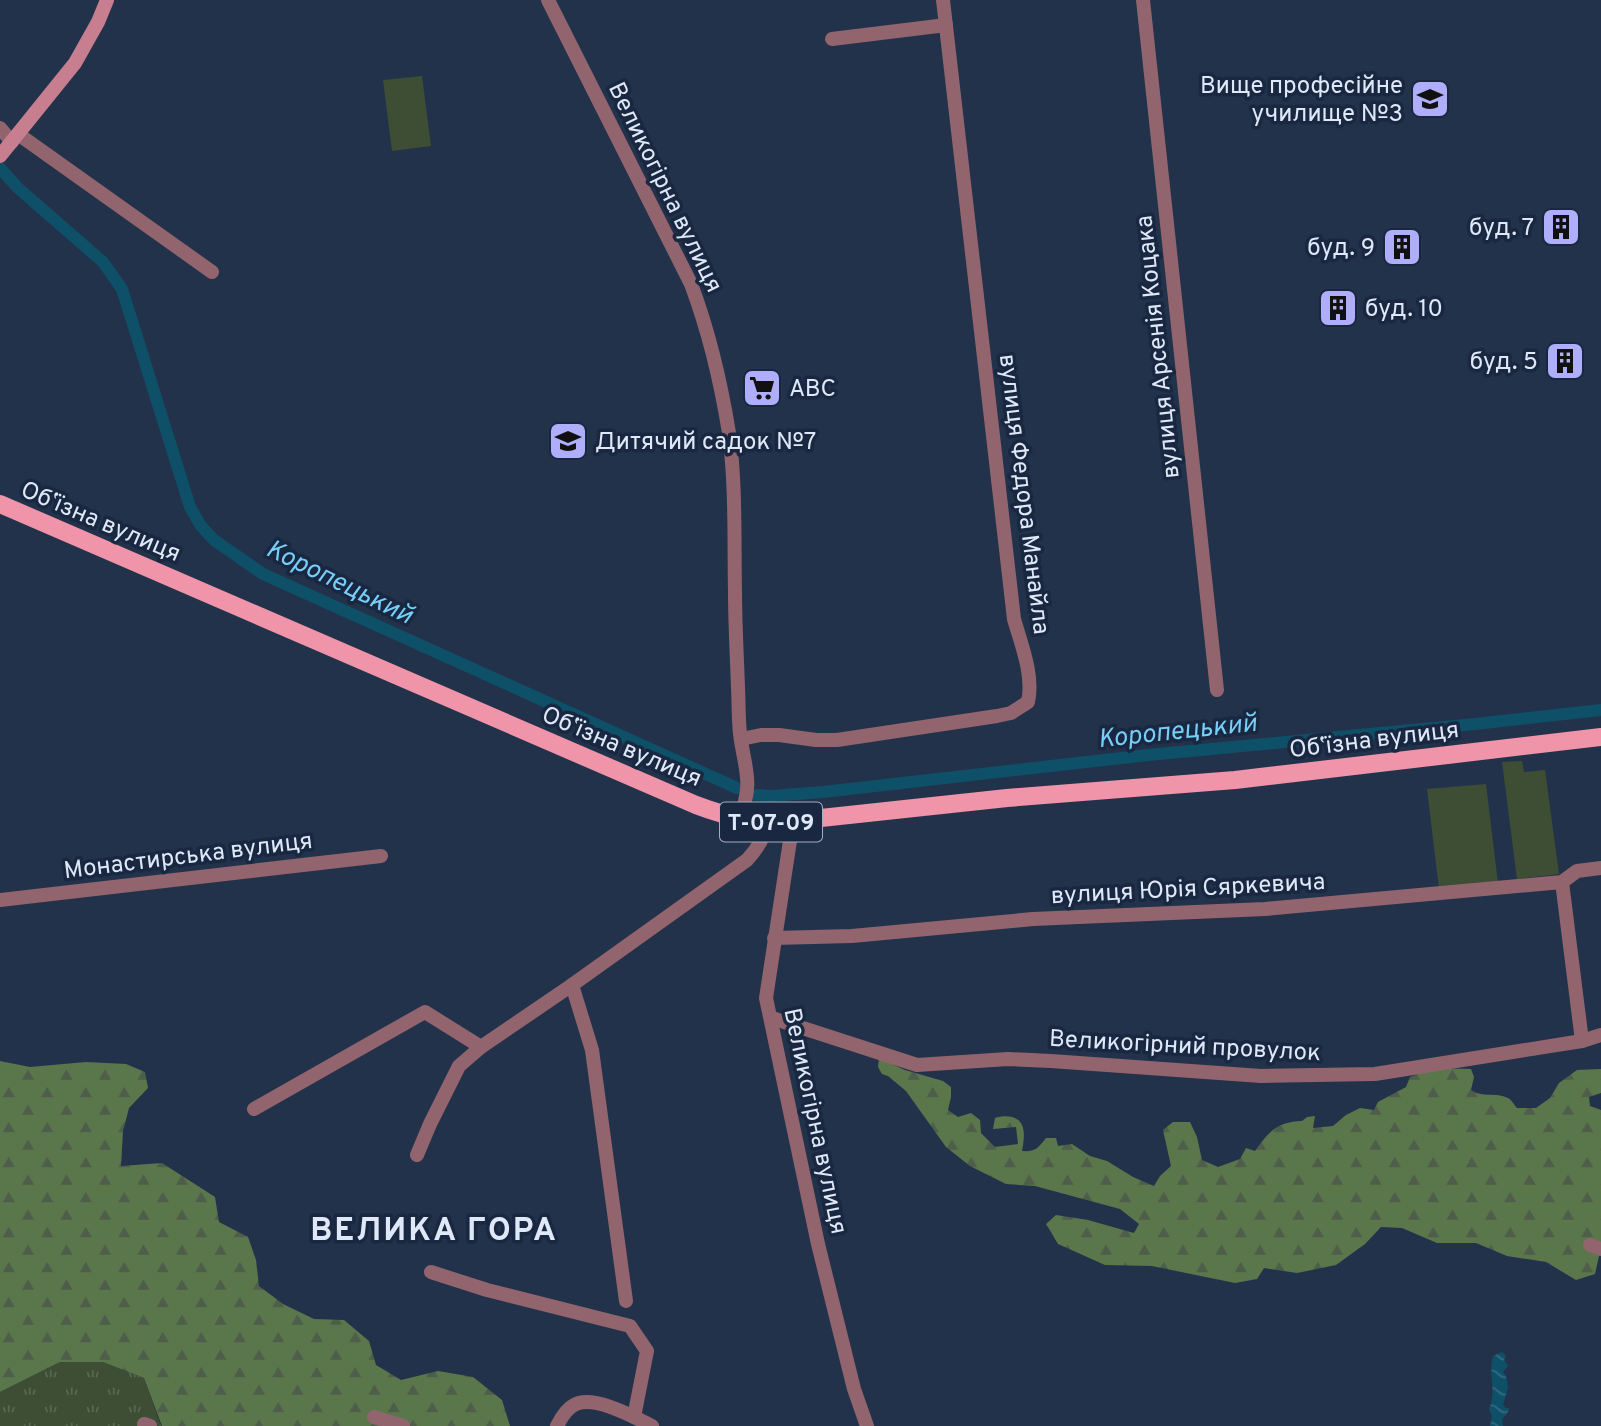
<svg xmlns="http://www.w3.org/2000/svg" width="1601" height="1426" font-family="Overpass,sans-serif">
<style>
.grass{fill:url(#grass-tufts)}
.forest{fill:url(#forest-firs)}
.garden{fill:#3d4e34}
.water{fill:url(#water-waves)}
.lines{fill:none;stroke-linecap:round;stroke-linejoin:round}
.canal{stroke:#0f5069;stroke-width:12}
.street{stroke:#92646e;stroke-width:14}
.secondary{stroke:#c77f8f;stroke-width:14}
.primary{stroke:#f094a9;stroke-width:18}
.labels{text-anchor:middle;stroke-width:7;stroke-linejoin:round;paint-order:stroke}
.shield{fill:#192840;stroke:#a3aec1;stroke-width:2}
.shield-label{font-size:23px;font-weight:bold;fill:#dee8f8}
.poi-label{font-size:24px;fill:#dee8f8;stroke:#192840;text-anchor:end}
.street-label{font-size:24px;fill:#dee8f8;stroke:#192840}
.water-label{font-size:26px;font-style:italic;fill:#76cff8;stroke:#192840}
.district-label{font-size:32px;font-weight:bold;letter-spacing:2px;fill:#dee8f8;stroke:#192840}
</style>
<defs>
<pattern id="grass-tufts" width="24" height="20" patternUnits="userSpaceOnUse" patternTransform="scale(1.75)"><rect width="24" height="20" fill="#3d4e34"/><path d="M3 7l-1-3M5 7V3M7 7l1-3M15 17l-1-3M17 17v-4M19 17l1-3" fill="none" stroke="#596852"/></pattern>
<pattern id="forest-firs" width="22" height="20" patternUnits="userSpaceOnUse" patternTransform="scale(1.75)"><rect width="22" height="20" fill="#5a774b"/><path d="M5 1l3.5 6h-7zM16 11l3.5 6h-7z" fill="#4e5e4a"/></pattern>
<pattern id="water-waves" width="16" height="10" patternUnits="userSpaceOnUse" patternTransform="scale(1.75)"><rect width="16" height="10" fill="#0f5069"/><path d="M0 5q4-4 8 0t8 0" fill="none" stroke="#32697f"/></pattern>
</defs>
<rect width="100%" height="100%" fill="#23324b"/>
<polygon class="grass" points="60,1362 103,1362 144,1378 161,1426 0,1426 0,1392"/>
<g class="forest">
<path d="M879,1058L905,1070L943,1081L951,1087V1097L948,1110L958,1117L971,1113L980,1120L981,1133L995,1147L1018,1144L1016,1127L993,1129L995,1118C1005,1115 1020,1115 1023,1128C1025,1135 1023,1145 1022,1151C1036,1152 1038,1148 1046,1138H1056L1058,1146L1072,1144L1090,1156L1107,1161L1133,1177L1154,1186L1160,1176L1171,1166L1163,1130L1173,1122H1190L1197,1137L1202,1160L1218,1167L1240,1159L1246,1148L1255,1151C1269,1131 1277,1122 1302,1121L1307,1117L1315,1116L1313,1128L1333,1126L1346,1115L1360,1108L1374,1110L1378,1102L1406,1087L1410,1077C1430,1069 1449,1068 1471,1069L1474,1077L1471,1090C1482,1098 1496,1092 1508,1098C1512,1100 1514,1105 1517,1108H1536L1550,1098L1559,1083L1577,1070L1601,1069V1093L1589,1097L1590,1106L1601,1110V1254L1599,1256L1595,1274L1576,1280L1546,1262L1507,1256L1476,1243H1437L1402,1228L1381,1227L1365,1244L1336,1265L1297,1273L1264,1268L1257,1279L1235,1283L1152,1266L1105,1265L1058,1244L1046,1224L1056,1215L1088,1220L1134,1233L1139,1224L1120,1209L1035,1186L1006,1184L970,1166L946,1147L906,1091L888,1076L882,1074L878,1067Z"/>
<polygon points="0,1061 30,1067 86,1062 126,1064 145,1072 148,1088 129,1108 123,1131 121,1166 162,1163 215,1197 219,1222 248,1237 256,1260 259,1286 283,1304 314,1319 344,1320 369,1341 376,1365 401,1380 438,1371 473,1377 502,1400 510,1426 162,1426 144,1378 103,1362 60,1362 0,1392"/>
</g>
<g class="garden">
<polygon points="422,76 431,146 392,151 383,80"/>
<polygon points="1522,761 1524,772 1545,770 1559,874 1517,879 1502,762"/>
<polygon points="1486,784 1498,883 1439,889 1427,789"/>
</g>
<path class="water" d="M1502,1352L1506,1356L1504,1360L1508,1366L1503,1372L1506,1376L1508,1387L1503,1405L1506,1408H1509L1507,1414L1502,1419L1503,1426H1490L1492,1416L1489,1409C1497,1392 1488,1373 1493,1356Z"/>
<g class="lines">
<g class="canal">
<polyline points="0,168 18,188 103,262 122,289 190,507 201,526 214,540 263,574 737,788"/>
<polyline points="757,795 770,796 823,792 1148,755 1475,724 1601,710"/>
</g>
<g class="street">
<path d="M548,0L691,284C709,332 721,383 729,433C736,486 734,539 735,592C735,624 737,656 738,688C739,705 738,724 741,741C747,776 752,783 740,819"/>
<polyline points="1143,0 1217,690"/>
<polyline points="832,39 946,25"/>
<polyline points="0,128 12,142"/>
<polyline points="18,134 212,272"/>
<path d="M741,739L761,735H779L816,740H837L997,716L1011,713L1028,702C1034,675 1021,644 1014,619L943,0"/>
<polyline points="793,821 766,998 818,1244 854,1389 867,1426"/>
<polyline points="1562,882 1582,1041"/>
<polyline points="0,900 381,856"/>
<polyline points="774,938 852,936 1033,919 1265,909 1562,882 1577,871 1601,868"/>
<polyline points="572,985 592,1050 626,1301"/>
<polyline points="772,1018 917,1065 1008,1059 1051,1061 1261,1076 1375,1074 1582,1041 1601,1035"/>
<polyline points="254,1109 425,1012 481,1047"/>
<path d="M417,1155L430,1124L459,1066L481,1047L572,985L747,860C758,848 765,837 768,822"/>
<polyline points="1590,1245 1601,1249"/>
<polyline points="431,1272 487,1290 630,1326 647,1351 634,1417"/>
<polyline points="374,1417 403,1426"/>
<polyline points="144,1424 150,1426"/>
<path d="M557,1426C561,1418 566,1409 574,1405C593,1394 634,1417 652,1426"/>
</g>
<polyline class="secondary" points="0,156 75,63 98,22 107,0"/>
<path class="primary" d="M0,504L696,805C730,818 757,823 793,821L1007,798L1235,780L1601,737"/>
</g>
<defs>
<symbol id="university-square" viewBox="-11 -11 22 22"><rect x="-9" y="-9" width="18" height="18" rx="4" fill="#afaefa" stroke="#192840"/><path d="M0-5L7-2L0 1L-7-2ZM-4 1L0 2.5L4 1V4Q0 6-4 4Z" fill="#111"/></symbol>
<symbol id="building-square" viewBox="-11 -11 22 22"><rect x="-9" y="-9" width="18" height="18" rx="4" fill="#afaefa" stroke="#192840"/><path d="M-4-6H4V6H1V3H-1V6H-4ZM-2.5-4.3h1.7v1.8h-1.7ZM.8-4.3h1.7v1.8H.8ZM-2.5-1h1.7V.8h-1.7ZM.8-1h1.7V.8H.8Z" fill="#111"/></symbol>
<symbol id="supermarket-square" viewBox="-11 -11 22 22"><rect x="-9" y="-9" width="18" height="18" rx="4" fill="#afaefa" stroke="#192840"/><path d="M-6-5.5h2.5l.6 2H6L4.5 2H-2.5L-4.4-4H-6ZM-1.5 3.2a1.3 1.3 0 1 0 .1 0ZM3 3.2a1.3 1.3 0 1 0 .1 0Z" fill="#111"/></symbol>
<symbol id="school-square" viewBox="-11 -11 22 22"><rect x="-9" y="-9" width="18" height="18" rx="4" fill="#afaefa" stroke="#192840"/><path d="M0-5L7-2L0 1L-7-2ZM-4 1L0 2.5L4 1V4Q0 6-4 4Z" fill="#111"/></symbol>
</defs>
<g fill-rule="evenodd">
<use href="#university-square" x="1408" y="77" width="44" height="44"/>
<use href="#building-square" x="1539" y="205" width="44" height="44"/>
<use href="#building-square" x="1380" y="225" width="44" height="44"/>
<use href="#building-square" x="1316" y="286" width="44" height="44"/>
<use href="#building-square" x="1543" y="339" width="44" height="44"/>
<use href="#supermarket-square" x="740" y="366" width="44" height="44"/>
<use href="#school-square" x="546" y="419" width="44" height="44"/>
</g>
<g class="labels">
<rect class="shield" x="720" y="802.5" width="102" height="39" rx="5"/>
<g class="shield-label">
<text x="771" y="830">Т-07-09</text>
</g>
<g class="poi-label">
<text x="1403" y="93">Вище професійне<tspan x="1403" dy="28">училище №3</tspan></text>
<text x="1534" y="235">буд. 7</text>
<text x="1375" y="255">буд. 9</text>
<text x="1365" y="316" text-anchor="start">буд. 10</text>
<text x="1538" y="369">буд. 5</text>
<text x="789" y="396" text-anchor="start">АВС</text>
<text x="595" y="449" text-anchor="start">Дитячий садок №7</text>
</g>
<g class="street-label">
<text transform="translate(666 187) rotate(64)" y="8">Великогірна вулиця</text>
<text transform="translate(1157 347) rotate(-96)" y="8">вулиця Арсенія Коцака</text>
<text transform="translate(1025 494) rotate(83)" y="8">вулиця Федора Манайла</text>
<text transform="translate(101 521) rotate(23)" y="8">Обʼїзна вулиця</text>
<text transform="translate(1374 739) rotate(-7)" y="8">Обʼїзна вулиця</text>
<text transform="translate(622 746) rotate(23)" y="8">Обʼїзна вулиця</text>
<text transform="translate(188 855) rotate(-7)" y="8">Монастирська вулиця</text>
<text transform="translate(1188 888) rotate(-3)" y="8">вулиця Юрія Сяркевича</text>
<text transform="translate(1185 1045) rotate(3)" y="8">Великогірний провулок</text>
<text transform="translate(816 1121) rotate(78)" y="8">Великогірна вулиця</text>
</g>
<g class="water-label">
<text transform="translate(340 581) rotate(26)" y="9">Коропецький</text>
<text transform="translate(1177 730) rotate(-6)" y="9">Коропецький</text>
</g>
<g class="district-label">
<text x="434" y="1240">ВЕЛИКА ГОРА</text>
</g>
</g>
</svg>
